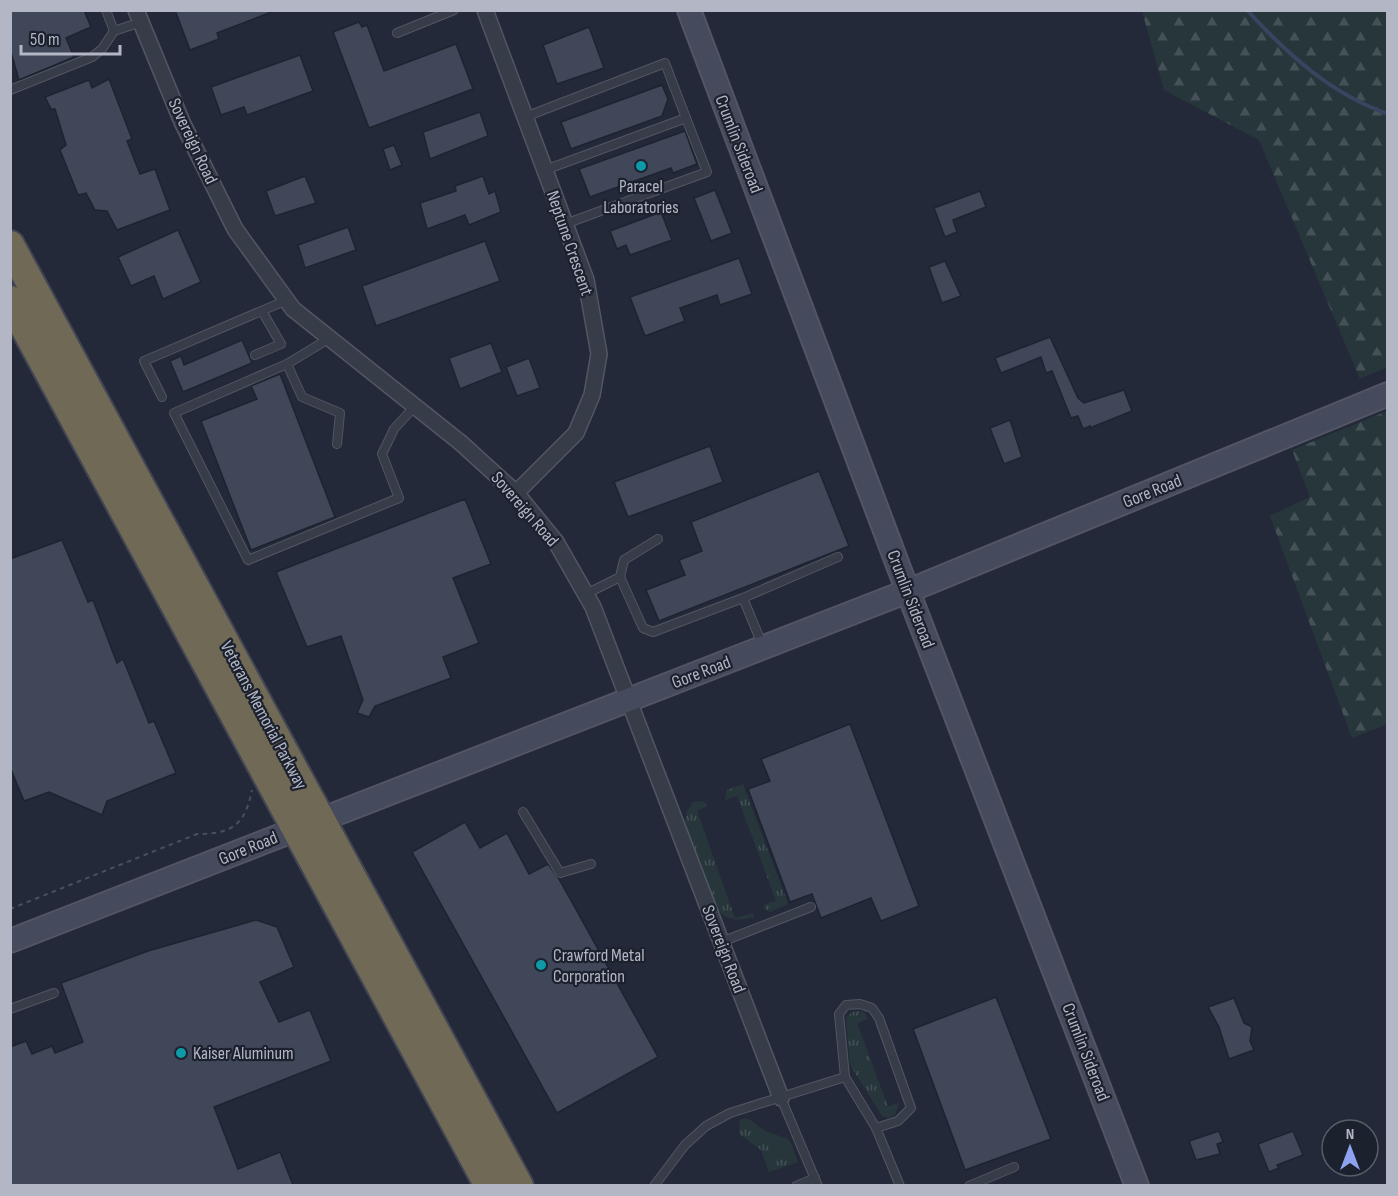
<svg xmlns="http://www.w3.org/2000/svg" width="1398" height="1196" font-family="'Sofia Sans Condensed',sans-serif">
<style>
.grass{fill:url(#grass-tufts)}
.forest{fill:url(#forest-firs)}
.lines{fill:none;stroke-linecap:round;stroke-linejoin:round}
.stream{stroke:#3a4461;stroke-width:4}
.building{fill:#404759;stroke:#1e2330;stroke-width:1.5}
.lane-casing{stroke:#525664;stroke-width:10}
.street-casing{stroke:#525664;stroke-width:18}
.secondary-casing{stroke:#525664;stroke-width:26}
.highway-casing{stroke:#424654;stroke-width:32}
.path{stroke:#455359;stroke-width:2;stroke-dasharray:4.5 4.5;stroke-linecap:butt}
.lane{stroke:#373c49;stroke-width:8}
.street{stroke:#373c49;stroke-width:15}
.secondary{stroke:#454a5c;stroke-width:22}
.highway{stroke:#6f6955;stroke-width:28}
.culture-dot{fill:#0f9aa8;stroke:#1c212e;stroke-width:2}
.labels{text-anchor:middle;stroke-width:4.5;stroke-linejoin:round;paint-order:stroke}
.street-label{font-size:18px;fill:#b2b6c5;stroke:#1c212e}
.poi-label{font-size:18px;fill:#b2b6c5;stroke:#1c212e;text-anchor:start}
</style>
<defs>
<pattern id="grass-tufts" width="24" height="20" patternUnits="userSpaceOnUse" patternTransform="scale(1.5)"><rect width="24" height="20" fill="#27363b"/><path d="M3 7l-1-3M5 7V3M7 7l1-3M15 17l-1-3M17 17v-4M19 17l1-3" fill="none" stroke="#445156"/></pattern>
<pattern id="forest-firs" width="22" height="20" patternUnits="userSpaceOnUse" patternTransform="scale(1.5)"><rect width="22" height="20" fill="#27363b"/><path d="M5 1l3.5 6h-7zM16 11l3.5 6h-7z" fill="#445156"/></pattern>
</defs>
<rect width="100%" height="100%" fill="#242939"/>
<g class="grass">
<polygon points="743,784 788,904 770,912 764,908 765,904 776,901 737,796 725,800 727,790"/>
<path d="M703,801L707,806L697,811L735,918L753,913L754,917C738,921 728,921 717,909L685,823L687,811L693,802Z"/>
<polygon points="859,1011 865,1013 868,1019 857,1023 888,1107 899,1103 895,1115 889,1118 882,1116 850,1065 846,1018 852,1012"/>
<path d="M746,1118C754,1121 758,1128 766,1131C793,1143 787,1131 798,1162L769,1172L761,1150L739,1134L740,1120Z"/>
</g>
<g class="forest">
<polygon points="1142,11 1387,11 1387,367 1360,379 1259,140 1164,90"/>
<polygon points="1387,411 1387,724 1352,738 1270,516 1310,497 1292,450"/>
</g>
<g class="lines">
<path class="stream" d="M1247,10C1287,54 1331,94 1388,114"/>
</g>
<g class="building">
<polygon points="10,10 84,10 91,27 66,38 74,57 19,80 10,49"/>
<polygon points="175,10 273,10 274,11 217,33 219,39 190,50"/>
<polygon points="359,22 362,27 367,25 384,71 456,44 473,89 369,128 333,32"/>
<polygon points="589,27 604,68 557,84 543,45"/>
<polygon points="300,55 313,91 247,115 244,107 221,115 211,87"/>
<polygon points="109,79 132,139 127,141 140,174 155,169 170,210 117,230 107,211 95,210 86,193 78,195 60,150 66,145 55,109 51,109 45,97 89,80 92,88"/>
<polygon points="662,85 668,99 662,116 571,149 561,122"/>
<polygon points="480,112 488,136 430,159 423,132"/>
<polygon points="685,131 697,164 673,173 671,168 590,197 579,169"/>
<polygon points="394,145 402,165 390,170 383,149"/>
<polygon points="305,176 316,203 275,216 266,191"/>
<polygon points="483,176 489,194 495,191 501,212 469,225 465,215 427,229 420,203 456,191 455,186"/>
<polygon points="715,190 732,233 711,241 694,198"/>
<polygon points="980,191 986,207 953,220 957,232 945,237 934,208"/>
<polygon points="661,212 672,240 630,255 626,245 617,249 610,231"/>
<polygon points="348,227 356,250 305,268 298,245"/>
<polygon points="178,230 201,282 163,299 154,276 131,286 118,257"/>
<polygon points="485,241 500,281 376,326 362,286"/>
<polygon points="739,258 752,294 720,305 717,295 680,308 685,321 645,336 630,297"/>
<polygon points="945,261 961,296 942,303 929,267"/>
<polygon points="1050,337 1078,398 1084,403 1124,390 1132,411 1090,428 1090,426 1083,429 1078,416 1071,418 1052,371 1046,373 1041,357 1001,373 995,358"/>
<polygon points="242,340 252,363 183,392 170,361 181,356 184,365"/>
<polygon points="491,343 502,372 460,389 449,358"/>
<polygon points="529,358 540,388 517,396 506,367"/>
<polygon points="280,374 335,517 251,550 201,421 257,399 251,386"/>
<polygon points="1010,420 1022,457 1004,464 990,428"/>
<polygon points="710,446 723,482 628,517 614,482"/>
<polygon points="819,471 849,546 659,621 646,590 685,575 679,560 702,551 691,522"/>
<polygon points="465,499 491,564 453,578 479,643 443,657 451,678 375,706 369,717 357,713 363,700 341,636 307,647 276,572"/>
<polygon points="62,540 88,602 93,600 117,663 123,659 149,723 154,721 176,773 107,801 102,815 49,792 24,801 10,767 10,559"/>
<polygon points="850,724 919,906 881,921 871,898 821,918 812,894 790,902 748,789 770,781 761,759"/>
<polygon points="465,822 480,848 507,833 529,874 548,864 559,879 658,1057 557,1113 412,852"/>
<polygon points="256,920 277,927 294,967 260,982 279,1022 310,1010 331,1061 214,1107 238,1169 280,1152 293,1185 10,1185 10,1047 26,1041 32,1054 52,1046 55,1053 83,1042 61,983 148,951"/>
<polygon points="996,997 1051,1139 965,1170 913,1029"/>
<polygon points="1234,998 1244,1023 1252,1027 1250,1041 1254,1050 1229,1059 1219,1027 1208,1007"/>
<polygon points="1219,1131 1223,1142 1217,1144 1220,1154 1196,1160 1189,1141"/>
<polygon points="1293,1131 1303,1155 1277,1165 1279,1168 1269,1172 1258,1144"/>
</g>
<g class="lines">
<defs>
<g id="lane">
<polyline points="106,10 114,31"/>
<polyline points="397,33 454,10"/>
<polyline points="10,90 92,57 102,49 114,31 141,22"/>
<polyline points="525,117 665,63 686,118 545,170"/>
<polyline points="565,224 707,172 686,118"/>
<polyline points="330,338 287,364 174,413 248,560 399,498 382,454 394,429 415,406"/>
<polyline points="255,355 281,344 262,311"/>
<polyline points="287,364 302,397 340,413 337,444"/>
<polyline points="162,397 144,361 287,300"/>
<polyline points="620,577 643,628 653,632 743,598 838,557"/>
<polyline points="586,594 620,577 624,560 658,539"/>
<polyline points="743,598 762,644"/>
<polyline points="523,812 560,873 591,864"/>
<polyline points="721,942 811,907"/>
<polygon points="860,1004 872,1008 879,1018 911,1108 898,1121 876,1128 845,1077 839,1014 846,1005"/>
<polyline points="10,1009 54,993"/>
<polyline points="781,1098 818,1186"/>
<polyline points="876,1128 900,1186"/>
<polyline points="654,1186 685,1145 706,1126 730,1113 845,1077"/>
<polyline points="796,1186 815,1178"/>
<polyline points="969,1186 1014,1167"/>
</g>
<g id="street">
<polyline points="136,10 182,122 235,229 293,309 461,443 516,493 556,542 593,607 781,1098"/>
<polyline points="485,10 586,280 599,354 592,395 576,433 516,493"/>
</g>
<g id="secondary">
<polyline points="689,10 899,568 1137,1186"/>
<polyline points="10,941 908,591 1388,394"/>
</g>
<g id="highway">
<polyline points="10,245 519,1186"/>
<polyline points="10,300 489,1186"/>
</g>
</defs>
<use href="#lane" class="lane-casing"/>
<use href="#street" class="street-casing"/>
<use href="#secondary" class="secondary-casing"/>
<use href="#highway" class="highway-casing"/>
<path class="path" d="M10,909L197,834C232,834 245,825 252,790"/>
<use href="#lane" class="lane"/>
<use href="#street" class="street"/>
<use href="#secondary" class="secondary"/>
<use href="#highway" class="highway"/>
</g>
<g class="culture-dot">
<circle cx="641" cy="166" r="6"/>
<circle cx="541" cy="965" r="6"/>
<circle cx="181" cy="1053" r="6"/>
</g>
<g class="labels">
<g class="street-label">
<text transform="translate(193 141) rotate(65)" y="6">Sovereign Road</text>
<text transform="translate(739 144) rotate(69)" y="6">Crumlin Sideroad</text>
<text transform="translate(570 243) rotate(71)" y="6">Neptune Crescent</text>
<text transform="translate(1152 491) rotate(-22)" y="6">Gore Road</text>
<text transform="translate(525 509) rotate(49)" y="6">Sovereign Road</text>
<text transform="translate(911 599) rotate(69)" y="6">Crumlin Sideroad</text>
<text transform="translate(701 672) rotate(-21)" y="6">Gore Road</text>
<text transform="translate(264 715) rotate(62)" y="6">Veterans Memorial Parkway</text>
<text transform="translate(248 848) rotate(-22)" y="6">Gore Road</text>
<text transform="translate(724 949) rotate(69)" y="6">Sovereign Road</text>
<text transform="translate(1086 1052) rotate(69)" y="6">Crumlin Sideroad</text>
</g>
<g class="poi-label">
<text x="641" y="192" text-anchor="middle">Paracel<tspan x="641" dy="21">Laboratories</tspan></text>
<text x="553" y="961">Crawford Metal<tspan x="553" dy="21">Corporation</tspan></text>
<text x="193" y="1059">Kaiser Aluminum</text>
</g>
</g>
<rect width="1398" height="1196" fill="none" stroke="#b2b6c5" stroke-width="24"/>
<g transform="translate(1350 1148)"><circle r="28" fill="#1c212e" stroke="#585d6a" stroke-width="1.5"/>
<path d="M0-4.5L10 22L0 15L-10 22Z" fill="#8da3f0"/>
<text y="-9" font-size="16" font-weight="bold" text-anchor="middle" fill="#b2b6c5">N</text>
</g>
<path d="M21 45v9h99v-9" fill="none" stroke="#b2b6c5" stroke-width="3"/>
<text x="30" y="45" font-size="18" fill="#b2b6c5" stroke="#1c212e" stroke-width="4.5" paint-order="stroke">50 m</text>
</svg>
